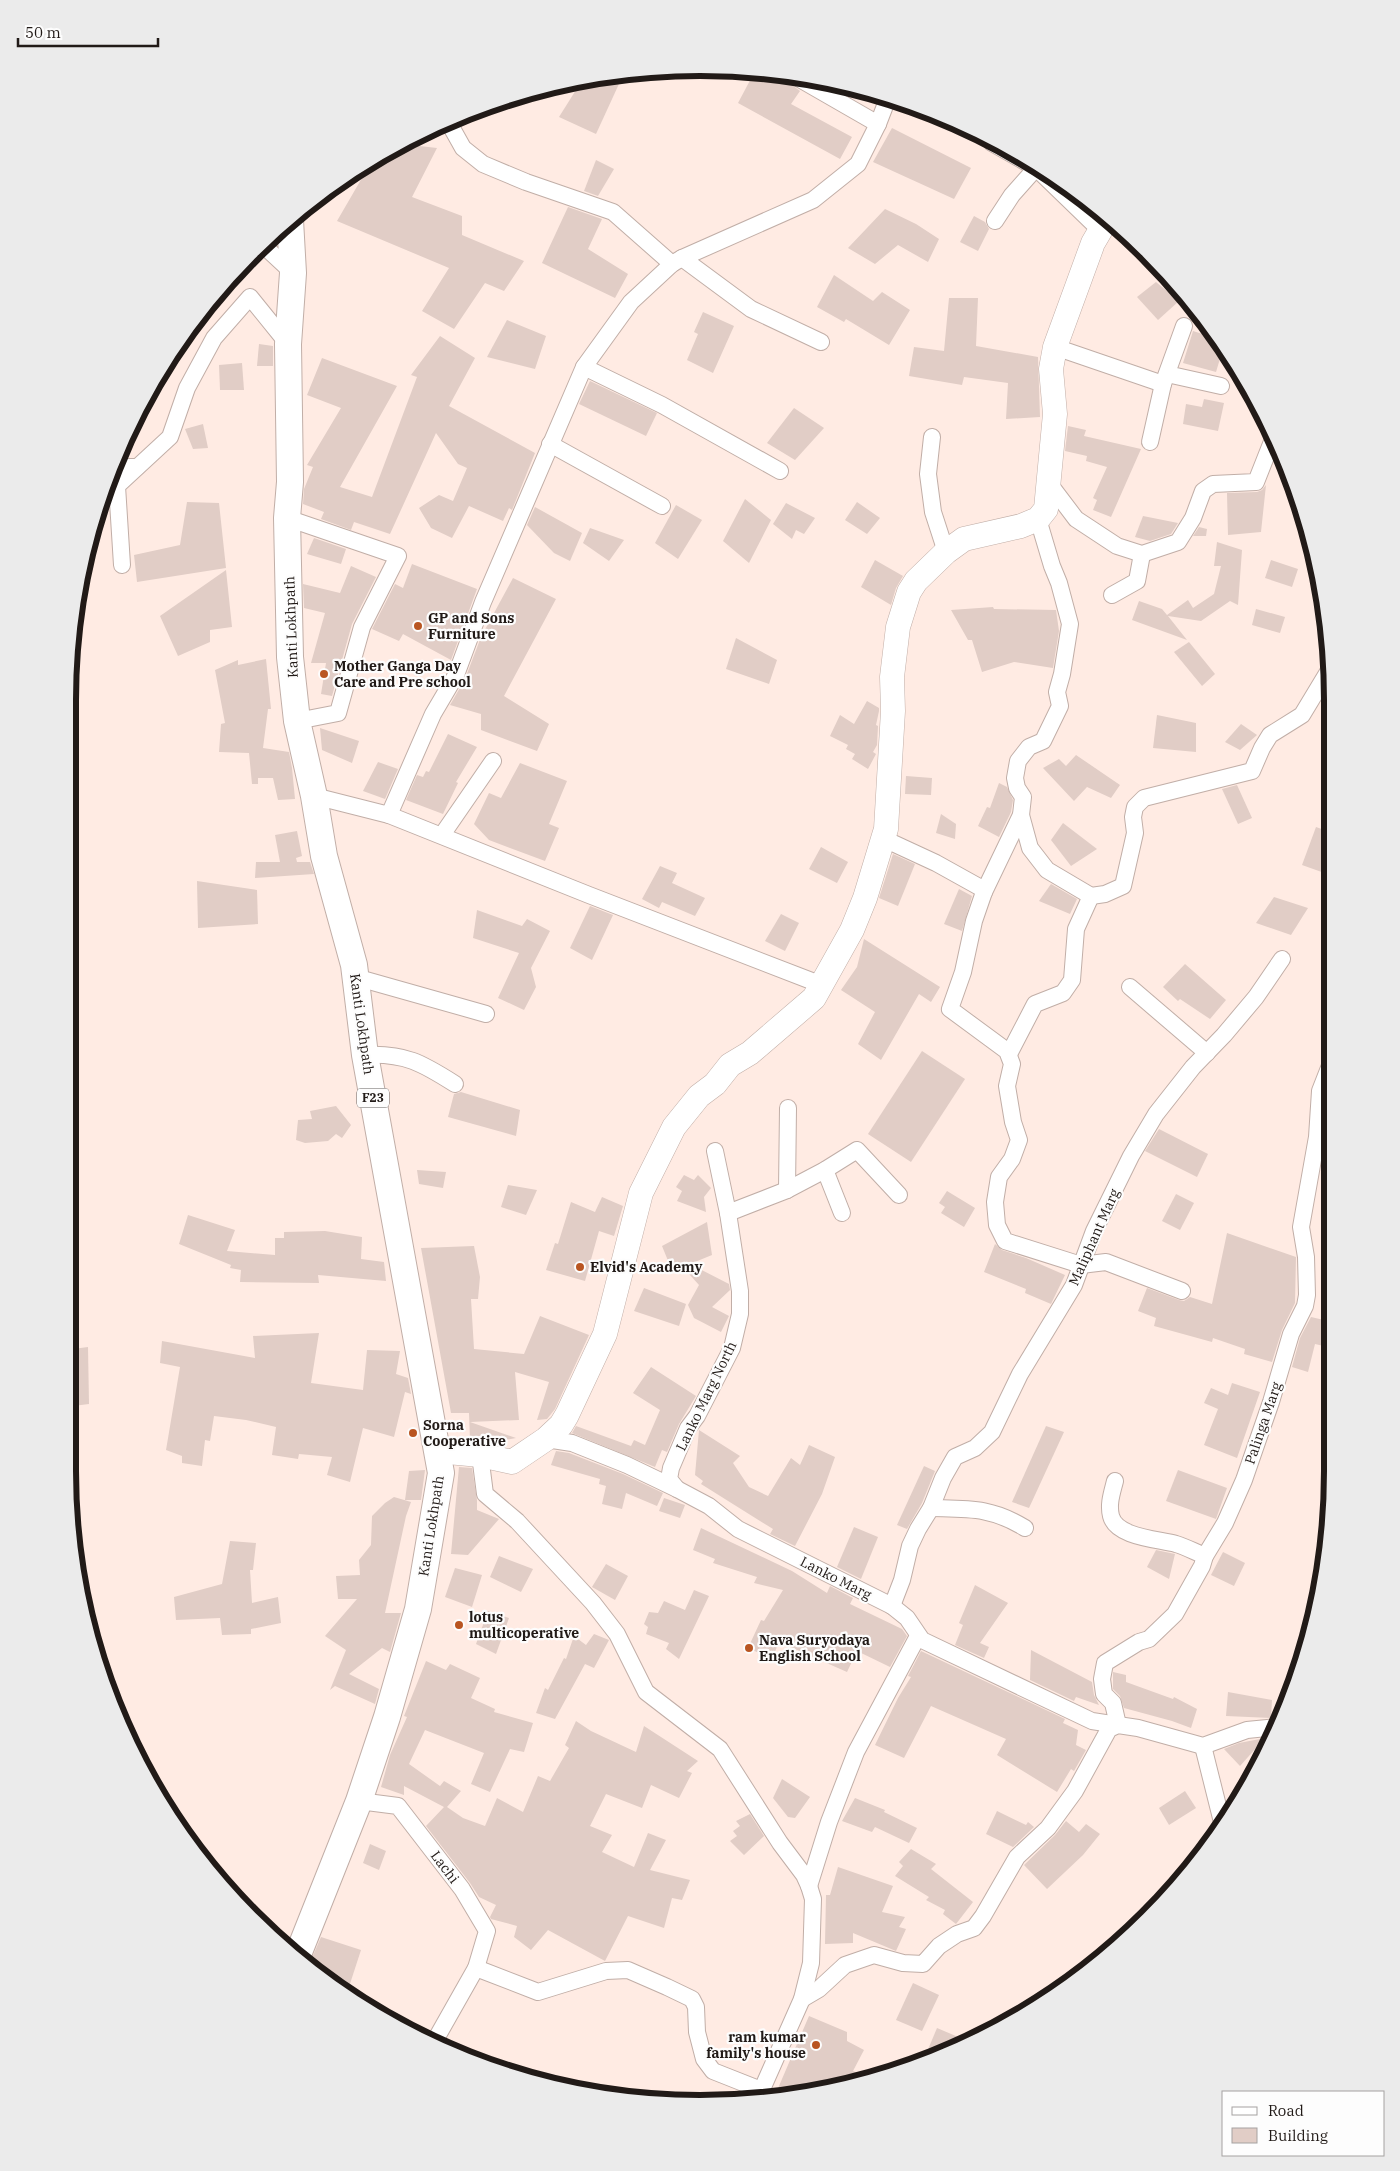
<svg xmlns="http://www.w3.org/2000/svg" width="1400" height="2171" font-family="'IBM Plex Serif',serif">
<style>
.building{fill:#e1cdc6}
.lines{fill:none;stroke-linecap:round;stroke-linejoin:round}
.street-casing{stroke:#c1aea7;stroke-width:18}
.secondary-casing{stroke:#c1aea7;stroke-width:25}
.primary-casing{stroke:#c1aea7;stroke-width:28}
.street{stroke:#fff;stroke-width:16}
.secondary{stroke:#fff;stroke-width:24}
.primary{stroke:#fff;stroke-width:26}
.poi-dot{fill:#b95521;stroke:#fdfdfd;stroke-width:2}
.labels{text-anchor:middle;stroke-width:4.5;stroke-linejoin:round;paint-order:stroke}
.shield{fill:#fdfdfd;stroke:#635e5c;stroke-width:1}
.shield-label{font-size:12px;font-weight:bold;fill:#211a17}
.poi-label{font-size:14px;font-weight:bold;fill:#211a17;stroke:#fdfdfd;text-anchor:start}
.street-label{font-size:14px;fill:#211a17;stroke:#fdfdfd}
.rim{fill:none;stroke:#211a17;stroke-width:6}
</style>
<rect width="100%" height="100%" fill="#ffebe3"/>
<g class="building">
<polygon points="755,71 792,85 800,91 791,104 852,137 840,159 738,103"/>
<polygon points="618,73 624,73 596,134 559,117 581,82"/>
<polygon points="892,128 971,168 954,199 873,162"/>
<polygon points="402,144 437,148 412,197 462,216 462,235 524,261 504,291 485,283 454,329 422,311 449,268 337,221 366,171 360,170 384,152"/>
<polygon points="596,160 614,169 598,196 584,191"/>
<polygon points="568,207 602,219 588,249 628,274 615,298 542,263"/>
<polygon points="885,209 916,224 939,239 928,262 898,245 875,264 848,248"/>
<polygon points="974,216 985,222 989,229 978,251 960,242"/>
<polygon points="834,275 873,301 882,292 910,310 889,345 846,319 844,322 817,307"/>
<polygon points="1156,282 1179,301 1158,320 1137,297"/>
<polygon points="949,298 978,298 976,346 1038,357 1040,417 1006,419 1008,383 964,377 962,385 909,376 914,347 944,351"/>
<polygon points="703,312 734,326 713,373 687,360 698,334 694,332"/>
<polygon points="507,320 546,336 535,369 487,357"/>
<polygon points="1193,331 1212,337 1222,352 1216,372 1183,363"/>
<polygon points="440,336 475,358 449,406 535,453 512,510 509,508 503,521 469,506 452,538 431,528 419,508 439,495 453,501 467,468 458,464 436,433 390,534 354,522 351,530 321,519 324,512 303,504 304,489 313,467 307,465 341,408 307,395 322,358 397,386 340,487 372,497 417,377 411,375"/>
<polygon points="259,344 273,346 273,366 257,366"/>
<polygon points="242,363 244,390 220,390 219,365"/>
<polygon points="590,381 657,413 646,436 579,404"/>
<polygon points="1204,399 1224,403 1218,431 1183,424 1186,404 1202,407"/>
<polygon points="794,408 824,428 795,460 767,443"/>
<polygon points="203,424 208,448 193,449 185,429"/>
<polygon points="1068,426 1086,430 1084,436 1141,449 1111,517 1093,510 1097,500 1093,498 1107,467 1086,461 1087,456 1065,451"/>
<polygon points="1266,485 1261,532 1228,535 1227,493 1257,492 1262,490"/>
<polygon points="745,499 771,520 749,563 723,541"/>
<polygon points="187,502 219,503 226,568 137,582 134,555 180,545"/>
<polygon points="857,502 880,518 867,534 845,520"/>
<polygon points="786,503 815,518 804,534 796,530 792,539 773,524"/>
<polygon points="676,505 702,520 678,559 655,543"/>
<polygon points="535,507 582,533 570,561 554,553 527,525"/>
<polygon points="1143,516 1178,523 1171,534 1150,541 1135,537"/>
<polygon points="1199,527 1207,529 1206,536 1193,536"/>
<polygon points="590,528 624,540 609,561 583,543"/>
<polygon points="314,538 346,549 341,564 307,554"/>
<polygon points="1217,542 1242,550 1238,605 1230,601 1201,621 1168,616 1187,640 1132,620 1139,601 1162,609 1167,615 1188,600 1193,608 1214,594 1221,566 1214,566"/>
<polygon points="875,560 903,576 896,588 891,605 861,587"/>
<polygon points="1271,560 1298,569 1292,587 1265,578"/>
<polygon points="412,564 477,589 451,660 403,634 399,641 372,629 395,584 403,588"/>
<polygon points="351,566 376,577 352,624 332,696 321,694 326,663 311,663 325,613 304,608 303,584 340,593"/>
<polygon points="226,570 232,627 210,630 210,642 178,656 160,616"/>
<polygon points="513,578 556,599 504,696 549,724 537,751 481,730 481,714 450,705 465,679 481,637"/>
<polygon points="993,607 994,609 1056,610 1059,631 1053,668 1014,662 982,672 972,640 968,640 951,610"/>
<polygon points="1256,609 1285,617 1280,633 1252,625"/>
<polygon points="736,638 777,660 769,684 726,669"/>
<polygon points="1189,642 1215,674 1202,686 1174,652"/>
<polygon points="266,659 271,709 268,709 263,748 289,752 292,768 295,799 278,800 273,778 258,778 258,784 252,784 249,753 219,752 221,724 225,723 215,670 238,660 238,665"/>
<polygon points="867,701 879,708 879,711 876,725 878,726 877,745 873,752 876,754 868,769 852,759 855,754 846,749 848,745 830,736 840,715 854,724"/>
<polygon points="1157,715 1196,723 1196,752 1153,748"/>
<polygon points="1241,724 1257,735 1240,750 1225,742"/>
<polygon points="320,728 359,741 352,763 322,750"/>
<polygon points="448,734 477,747 456,782 458,783 443,814 406,800 417,775 423,777 426,771 429,772"/>
<polygon points="1076,755 1120,785 1111,798 1087,787 1074,801 1043,768 1059,759 1066,766"/>
<polygon points="378,762 398,769 385,799 363,791"/>
<polygon points="520,763 567,781 549,824 559,828 545,861 489,840 474,824 489,793 501,798"/>
<polygon points="906,776 932,778 931,795 905,794"/>
<polygon points="999,783 1007,787 1013,800 1011,812 999,837 978,826 987,807 990,808"/>
<polygon points="1237,785 1252,818 1238,824 1222,789"/>
<polygon points="941,814 956,824 955,839 936,833"/>
<polygon points="1063,823 1097,849 1071,866 1051,840"/>
<polygon points="1316,827 1330,832 1330,875 1302,865"/>
<polygon points="297,831 302,856 296,858 297,862 310,862 314,874 255,878 256,862 280,862 275,835"/>
<polygon points="821,847 848,862 837,883 809,869"/>
<polygon points="893,854 915,864 898,906 879,898"/>
<polygon points="660,866 677,873 672,883 705,898 695,916 662,902 659,908 642,899"/>
<polygon points="197,881 257,890 258,924 198,928"/>
<polygon points="1051,884 1077,899 1070,914 1039,901"/>
<polygon points="959,889 972,896 962,931 944,924"/>
<polygon points="1274,897 1308,908 1291,935 1256,923"/>
<polygon points="590,906 613,915 592,960 570,948"/>
<polygon points="477,910 522,926 527,919 550,931 531,968 536,987 524,1010 498,998 519,953 473,938"/>
<polygon points="781,914 799,923 785,951 765,941"/>
<polygon points="864,939 940,987 931,1002 919,994 881,1060 858,1044 875,1012 841,990 857,967"/>
<polygon points="1185,964 1226,1000 1210,1019 1180,999 1178,1001 1163,987"/>
<polygon points="922,1051 965,1079 911,1162 868,1134"/>
<polygon points="461,1092 520,1110 516,1136 448,1117 454,1094"/>
<polygon points="336,1106 351,1125 342,1138 336,1134 328,1141 305,1143 296,1140 298,1120 312,1119 310,1111"/>
<polygon points="1159,1129 1208,1154 1197,1177 1145,1151"/>
<polygon points="417,1170 446,1172 443,1188 419,1184"/>
<polygon points="684,1175 694,1180 698,1175 711,1188 704,1197 706,1212 677,1201 682,1191 676,1187"/>
<polygon points="508,1185 537,1190 526,1215 501,1207"/>
<polygon points="947,1191 975,1208 964,1227 941,1213 945,1207 939,1203"/>
<polygon points="1176,1194 1194,1203 1180,1230 1162,1221"/>
<polygon points="602,1197 623,1206 614,1236 599,1231 585,1281 546,1270 555,1243 558,1244 571,1202 595,1212"/>
<polygon points="188,1215 235,1230 227,1251 275,1255 275,1238 284,1238 284,1232 325,1231 362,1237 361,1259 384,1262 386,1281 318,1275 319,1283 240,1282 241,1270 230,1268 231,1265 179,1244"/>
<polygon points="707,1222 712,1255 690,1264 729,1284 730,1290 712,1307 729,1316 721,1332 694,1318 688,1305 699,1285 681,1265 671,1268 662,1246"/>
<polygon points="1227,1233 1296,1257 1295,1303 1282,1330 1272,1362 1244,1354 1245,1349 1213,1338 1212,1342 1154,1326 1156,1318 1138,1311 1147,1288 1179,1300 1184,1301 1190,1297 1212,1304"/>
<polygon points="995,1244 1002,1250 1026,1258 1065,1275 1051,1304 1025,1293 1026,1289 984,1272"/>
<polygon points="474,1246 480,1277 478,1299 471,1299 474,1349 524,1354 540,1316 589,1335 555,1409 547,1419 537,1420 549,1382 515,1372 519,1420 470,1422 516,1438 488,1443 470,1440 469,1413 451,1413 421,1248"/>
<polygon points="644,1288 686,1304 679,1326 634,1311"/>
<polygon points="1311,1317 1328,1321 1328,1347 1315,1344 1308,1372 1292,1367 1300,1338"/>
<polygon points="319,1333 311,1383 363,1390 367,1350 400,1351 396,1374 408,1378 411,1394 405,1392 394,1437 363,1428 350,1482 327,1475 332,1457 299,1454 298,1459 272,1455 276,1427 246,1420 214,1416 210,1441 205,1440 202,1466 182,1463 182,1456 166,1450 180,1367 160,1363 162,1341 255,1358 253,1336"/>
<polygon points="88,1347 89,1404 73,1406 73,1349"/>
<polygon points="651,1367 696,1396 679,1424 667,1452 662,1450 655,1467 572,1433 576,1426 631,1446 634,1440 645,1445 660,1410 633,1393"/>
<polygon points="1232,1383 1260,1392 1237,1458 1204,1445 1218,1409 1204,1403 1211,1388 1228,1395"/>
<polygon points="1046,1426 1064,1432 1029,1508 1012,1502"/>
<polygon points="699,1430 740,1456 733,1463 749,1487 768,1496 791,1458 800,1465 809,1445 835,1457 822,1494 795,1546 770,1534 773,1529 701,1484 703,1481 695,1475"/>
<polygon points="556,1451 569,1453 623,1474 663,1493 657,1506 626,1493 622,1509 602,1504 606,1486 599,1484 600,1479 551,1465"/>
<polygon points="924,1466 935,1471 922,1503 907,1529 897,1525"/>
<polygon points="459,1467 472,1468 477,1500 477,1510 499,1519 468,1555 451,1554"/>
<polygon points="425,1470 421,1500 405,1500 409,1471"/>
<polygon points="1178,1470 1227,1488 1216,1519 1166,1501"/>
<polygon points="394,1497 411,1502 406,1516 385,1613 401,1613 390,1652 382,1648 349,1674 379,1689 375,1704 335,1686 330,1690 346,1650 325,1636 357,1599 338,1599 336,1576 360,1575 359,1560 371,1545 372,1516 385,1503"/>
<polygon points="664,1498 685,1505 680,1518 659,1511"/>
<polygon points="854,1527 878,1537 861,1579 837,1567"/>
<polygon points="701,1528 792,1571 827,1593 830,1586 853,1598 850,1604 902,1629 907,1636 890,1667 857,1651 847,1672 779,1642 772,1659 748,1648 761,1620 764,1621 783,1590 754,1583 757,1577 713,1563 715,1559 693,1550"/>
<polygon points="230,1541 256,1543 253,1570 250,1570 252,1603 278,1597 281,1623 251,1629 251,1634 222,1635 220,1618 176,1620 174,1597 222,1584"/>
<polygon points="1156,1550 1175,1554 1169,1579 1147,1567"/>
<polygon points="1223,1552 1245,1563 1234,1586 1211,1575"/>
<polygon points="499,1556 533,1569 521,1592 490,1577"/>
<polygon points="606,1564 628,1576 615,1600 592,1587"/>
<polygon points="455,1568 482,1575 472,1607 445,1597"/>
<polygon points="975,1585 1008,1603 980,1643 989,1647 984,1658 955,1645 963,1625 959,1623"/>
<polygon points="694,1590 709,1596 679,1659 666,1649 669,1643 646,1634 648,1627 644,1624 649,1612 658,1613 664,1601 685,1610"/>
<polygon points="488,1611 509,1618 496,1654 476,1644"/>
<polygon points="594,1634 609,1640 594,1668 585,1664 555,1719 536,1713 545,1688 548,1690 564,1658 566,1659 574,1636 586,1645"/>
<polygon points="1031,1650 1092,1682 1094,1695 1099,1705 1076,1697 1074,1701 1030,1680"/>
<polygon points="921,1651 1065,1719 1063,1723 1078,1730 1076,1745 1086,1750 1074,1771 1071,1769 1057,1792 997,1755 1006,1739 931,1706 904,1758 875,1745 898,1698 911,1677 908,1676"/>
<polygon points="426,1661 446,1670 450,1664 480,1678 471,1698 495,1709 494,1712 533,1723 524,1752 510,1749 490,1792 471,1784 484,1753 425,1730 409,1764 440,1786 444,1781 461,1791 447,1807 463,1818 485,1826 497,1798 523,1812 538,1776 550,1781 569,1748 565,1745 576,1721 591,1731 636,1752 644,1726 698,1761 687,1771 692,1773 679,1798 651,1785 642,1808 606,1794 590,1826 612,1835 602,1852 634,1867 648,1833 666,1840 650,1870 690,1880 682,1900 672,1898 664,1928 628,1916 605,1961 548,1930 531,1950 514,1937 517,1926 491,1919 490,1917 496,1905 479,1897 470,1883 426,1826 444,1807 404,1786 404,1795 381,1787 390,1755 407,1717 404,1716"/>
<polygon points="1113,1672 1126,1675 1126,1682 1173,1699 1174,1697 1197,1709 1191,1728 1172,1721 1124,1708 1120,1696 1113,1689"/>
<polygon points="1228,1692 1272,1700 1271,1718 1226,1716"/>
<polygon points="1265,1738 1240,1766 1224,1749 1239,1743"/>
<polygon points="782,1779 810,1797 795,1818 788,1817 773,1798"/>
<polygon points="1185,1791 1196,1808 1169,1825 1159,1808"/>
<polygon points="855,1798 885,1810 884,1812 917,1828 909,1843 875,1827 872,1832 842,1821"/>
<polygon points="997,1811 1026,1825 1028,1822 1034,1827 1013,1847 986,1834"/>
<polygon points="750,1814 764,1836 744,1855 730,1841 737,1836 733,1831 740,1826 736,1821"/>
<polygon points="1066,1821 1079,1832 1086,1824 1100,1834 1083,1855 1047,1889 1024,1865 1055,1835"/>
<polygon points="370,1844 386,1851 379,1870 363,1863"/>
<polygon points="911,1849 936,1864 931,1869 973,1902 956,1924 943,1914 945,1910 926,1900 929,1897 895,1876 903,1866 899,1862"/>
<polygon points="838,1867 893,1886 882,1912 905,1917 899,1927 906,1929 896,1951 853,1933 853,1943 825,1944 826,1895 830,1895"/>
<polygon points="321,1937 361,1950 347,1993 308,1967"/>
<polygon points="913,1983 939,1995 922,2031 896,2020"/>
<polygon points="809,2016 847,2032 847,2041 864,2050 853,2071 872,2079 864,2082 776,2093"/>
<polygon points="937,2028 970,2042 924,2059"/>
</g>
<g class="lines">
<defs>
<g id="street">
<polyline points="798,78 878,124 888,98"/>
<polyline points="449,123 463,148 483,164 526,182 613,212 672,264"/>
<polyline points="992,143 1036,168 1012,195 995,221"/>
<polyline points="1036,168 1100,230"/>
<polyline points="263,245 293,273"/>
<polyline points="821,342 751,309 682,258 813,200 858,164 878,124"/>
<polyline points="1055,347 1163,384"/>
<polyline points="584,367 662,405 780,471"/>
<polyline points="1167,374 1221,386"/>
<polyline points="932,437 928,474 933,512 946,552"/>
<polyline points="1150,442 1163,384 1184,326"/>
<polyline points="550,444 662,506"/>
<polyline points="114,463 121,467 137,467"/>
<polyline points="1048,482 1076,519 1117,546 1142,554 1178,542 1193,518 1203,491 1213,484 1256,482 1271,444 1276,442"/>
<polyline points="287,518 398,556 362,627 338,713 297,721"/>
<polyline points="122,565 117,486 170,437 187,388 214,338 250,297 288,344"/>
<polyline points="1112,595 1137,581 1142,554"/>
<polyline points="314,796 389,815 433,714 456,675 483,602 584,367 631,302 672,264 682,258"/>
<polyline points="389,815 589,895 822,985"/>
<polyline points="1021,815 1030,848 1047,870 1091,896 1105,894 1123,886 1135,833 1133,817 1135,807 1144,798 1252,771 1262,748 1270,735 1302,715 1331,667"/>
<polyline points="442,835 493,761"/>
<polyline points="882,838 936,863 981,888 984,892 1021,815 1023,797 1017,788 1015,778 1018,761 1029,747 1043,741 1060,706 1057,692 1062,674 1070,624 1059,583 1052,566 1038,519"/>
<polyline points="984,892 974,921 963,972 950,1009 1007,1051 1012,1064 1007,1086 1013,1122 1019,1140 1012,1159 999,1177 995,1202 997,1225 1005,1241 1081,1265 1106,1262 1182,1291"/>
<polyline points="355,977 486,1014"/>
<polyline points="1130,987 1207,1053"/>
<polyline points="1009,1054 1035,1004 1063,993 1072,980 1076,929 1091,896"/>
<path d="M365,1055C405,1053 422,1063 455,1084"/>
<polyline points="825,1170 842,1213"/>
<polyline points="787,1190 788,1108"/>
<polyline points="728,1213 787,1190 825,1170 857,1150 899,1195"/>
<polyline points="546,1439 572,1443 627,1465 677,1489 709,1506 738,1529 892,1606 907,1618 922,1640 1092,1721 1118,1725 1113,1703 1104,1694 1102,1679 1105,1663 1139,1642 1149,1639 1175,1614 1202,1566 1205,1556 1225,1523 1244,1480 1271,1402 1291,1334 1305,1306 1307,1295 1306,1257 1301,1227 1317,1137 1320,1091 1329,1068"/>
<polyline points="480,1455 485,1494 517,1521 593,1603 617,1634 646,1692 720,1749 780,1843 804,1875 809,1886 813,1899 811,1963 802,1999 759,2096"/>
<path d="M1115,1481C1112,1493 1108,1504 1111,1516C1116,1537 1157,1539 1176,1544C1186,1547 1195,1552 1205,1556"/>
<polyline points="677,1489 669,1479 671,1468 688,1428 697,1416 732,1348 740,1314 740,1291 728,1213 715,1151"/>
<path d="M931,1508C969,1509 991,1507 1025,1528"/>
<polyline points="892,1606 902,1580 910,1546 918,1529 931,1508 943,1478 955,1457 975,1448 992,1432 1020,1374 1074,1285 1094,1231 1131,1156 1156,1114 1193,1067 1224,1035 1256,997 1282,959"/>
<polyline points="1203,1746 1222,1822"/>
<polyline points="359,1801 398,1806 462,1889 487,1931 476,1968 433,2044"/>
<polyline points="809,1886 829,1822 856,1752 918,1636"/>
<polyline points="476,1968 538,1992 606,1971 628,1970 667,1987 692,1999 696,2007 697,2032 704,2059 713,2071 761,2090"/>
<polyline points="802,1999 819,1989 845,1965 874,1955 903,1963 923,1964 939,1946 957,1934 974,1928 983,1916 1017,1857 1048,1828 1075,1791 1109,1729 1118,1725 1138,1728 1203,1746 1247,1730 1277,1727"/>
</g>
<polyline id="secondary" points="437,1451 480,1455 512,1462 546,1439 561,1425 567,1415 605,1334 641,1193 674,1127 699,1096 715,1084 730,1065 750,1053 814,998 852,930 865,898 886,829 893,711 892,677 898,627 909,592 916,581 946,552 964,539 1021,526 1038,519 1046,509 1055,414 1051,369 1055,347 1093,243 1107,219"/>
<polyline id="primary" points="290,220 293,273 288,344 290,482 287,518 290,657 297,721 314,796 324,856 354,965 365,1055 441,1473 418,1609 387,1717 359,1801 297,1957"/>
</defs>
<use href="#street" class="street-casing"/>
<use href="#secondary" class="secondary-casing"/>
<use href="#primary" class="primary-casing"/>
<use href="#street" class="street"/>
<use href="#secondary" class="secondary"/>
<use href="#primary" class="primary"/>
</g>
<g class="poi-dot">
<circle cx="418" cy="626" r="5"/>
<circle cx="324" cy="674" r="5"/>
<circle cx="580" cy="1267" r="5"/>
<circle cx="413" cy="1433" r="5"/>
<circle cx="459" cy="1625" r="5"/>
<circle cx="749" cy="1648" r="5"/>
<circle cx="816" cy="2045" r="5"/>
</g>
<g class="labels">
<rect class="shield" x="357" y="1088.5" width="32" height="19" rx="4"/>
<g class="shield-label">
<text x="373" y="1102">F23</text>
</g>
<g class="poi-label">
<text x="428" y="623">GP and Sons<tspan x="428" dy="16">Furniture</tspan></text>
<text x="334" y="671">Mother Ganga Day<tspan x="334" dy="16">Care and Pre school</tspan></text>
<text x="590" y="1272">Elvid's Academy</text>
<text x="423" y="1430">Sorna<tspan x="423" dy="16">Cooperative</tspan></text>
<text x="469" y="1622">lotus<tspan x="469" dy="16">multicoperative</tspan></text>
<text x="759" y="1645">Nava Suryodaya<tspan x="759" dy="16">English School</tspan></text>
<text x="806" y="2042" text-anchor="end">ram kumar<tspan x="806" dy="16">family's house</tspan></text>
</g>
<g class="street-label">
<text transform="translate(291 627) rotate(-92)" y="5">Kanti Lokhpath</text>
<text transform="translate(362 1024) rotate(82)" y="5">Kanti Lokhpath</text>
<text transform="translate(1094 1237) rotate(-66)" y="5">Maliphant Marg</text>
<text transform="translate(706 1396) rotate(-64)" y="5">Lanko Marg North</text>
<text transform="translate(1263 1423) rotate(-71)" y="5">Palinga Marg</text>
<text transform="translate(431 1526) rotate(-81)" y="5">Kanti Lokhpath</text>
<text transform="translate(836 1578) rotate(27)" y="5">Lanko Marg</text>
<text transform="translate(445 1867) rotate(53)" y="5">Lachi</text>
</g>
</g>
<path d="M0 0H1400V2171H0ZM700 76H700A624 624 0 0 1 1324 700V1471A624 624 0 0 1 700 2095H700A624 624 0 0 1 76 1471V700A624 624 0 0 1 700 76Z" fill="#ebebeb" fill-rule="evenodd"/>
<path class="rim" d="M700 76H700A624 624 0 0 1 1324 700V1471A624 624 0 0 1 700 2095H700A624 624 0 0 1 76 1471V700A624 624 0 0 1 700 76Z"/>
<rect x="1222" y="2091" width="162" height="65" fill="#fdfdfd" stroke="#a5a2a1"/>
<rect x="1232" y="2107" width="25" height="8" fill="#ffffff" stroke="#a5a2a1"/>
<text x="1268" y="2116" font-size="15" fill="#211a17">Road</text>
<rect x="1232" y="2128" width="25" height="15" fill="#e1cdc6" stroke="#a5a2a1"/>
<text x="1268" y="2141" font-size="15" fill="#211a17">Building</text>
<path d="M18 38v8h140v-8" fill="none" stroke="#211a17" stroke-width="2.5"/>
<text x="25" y="38" font-size="15" fill="#211a17" stroke="#fdfdfd" stroke-width="4" paint-order="stroke">50 m</text>
</svg>
